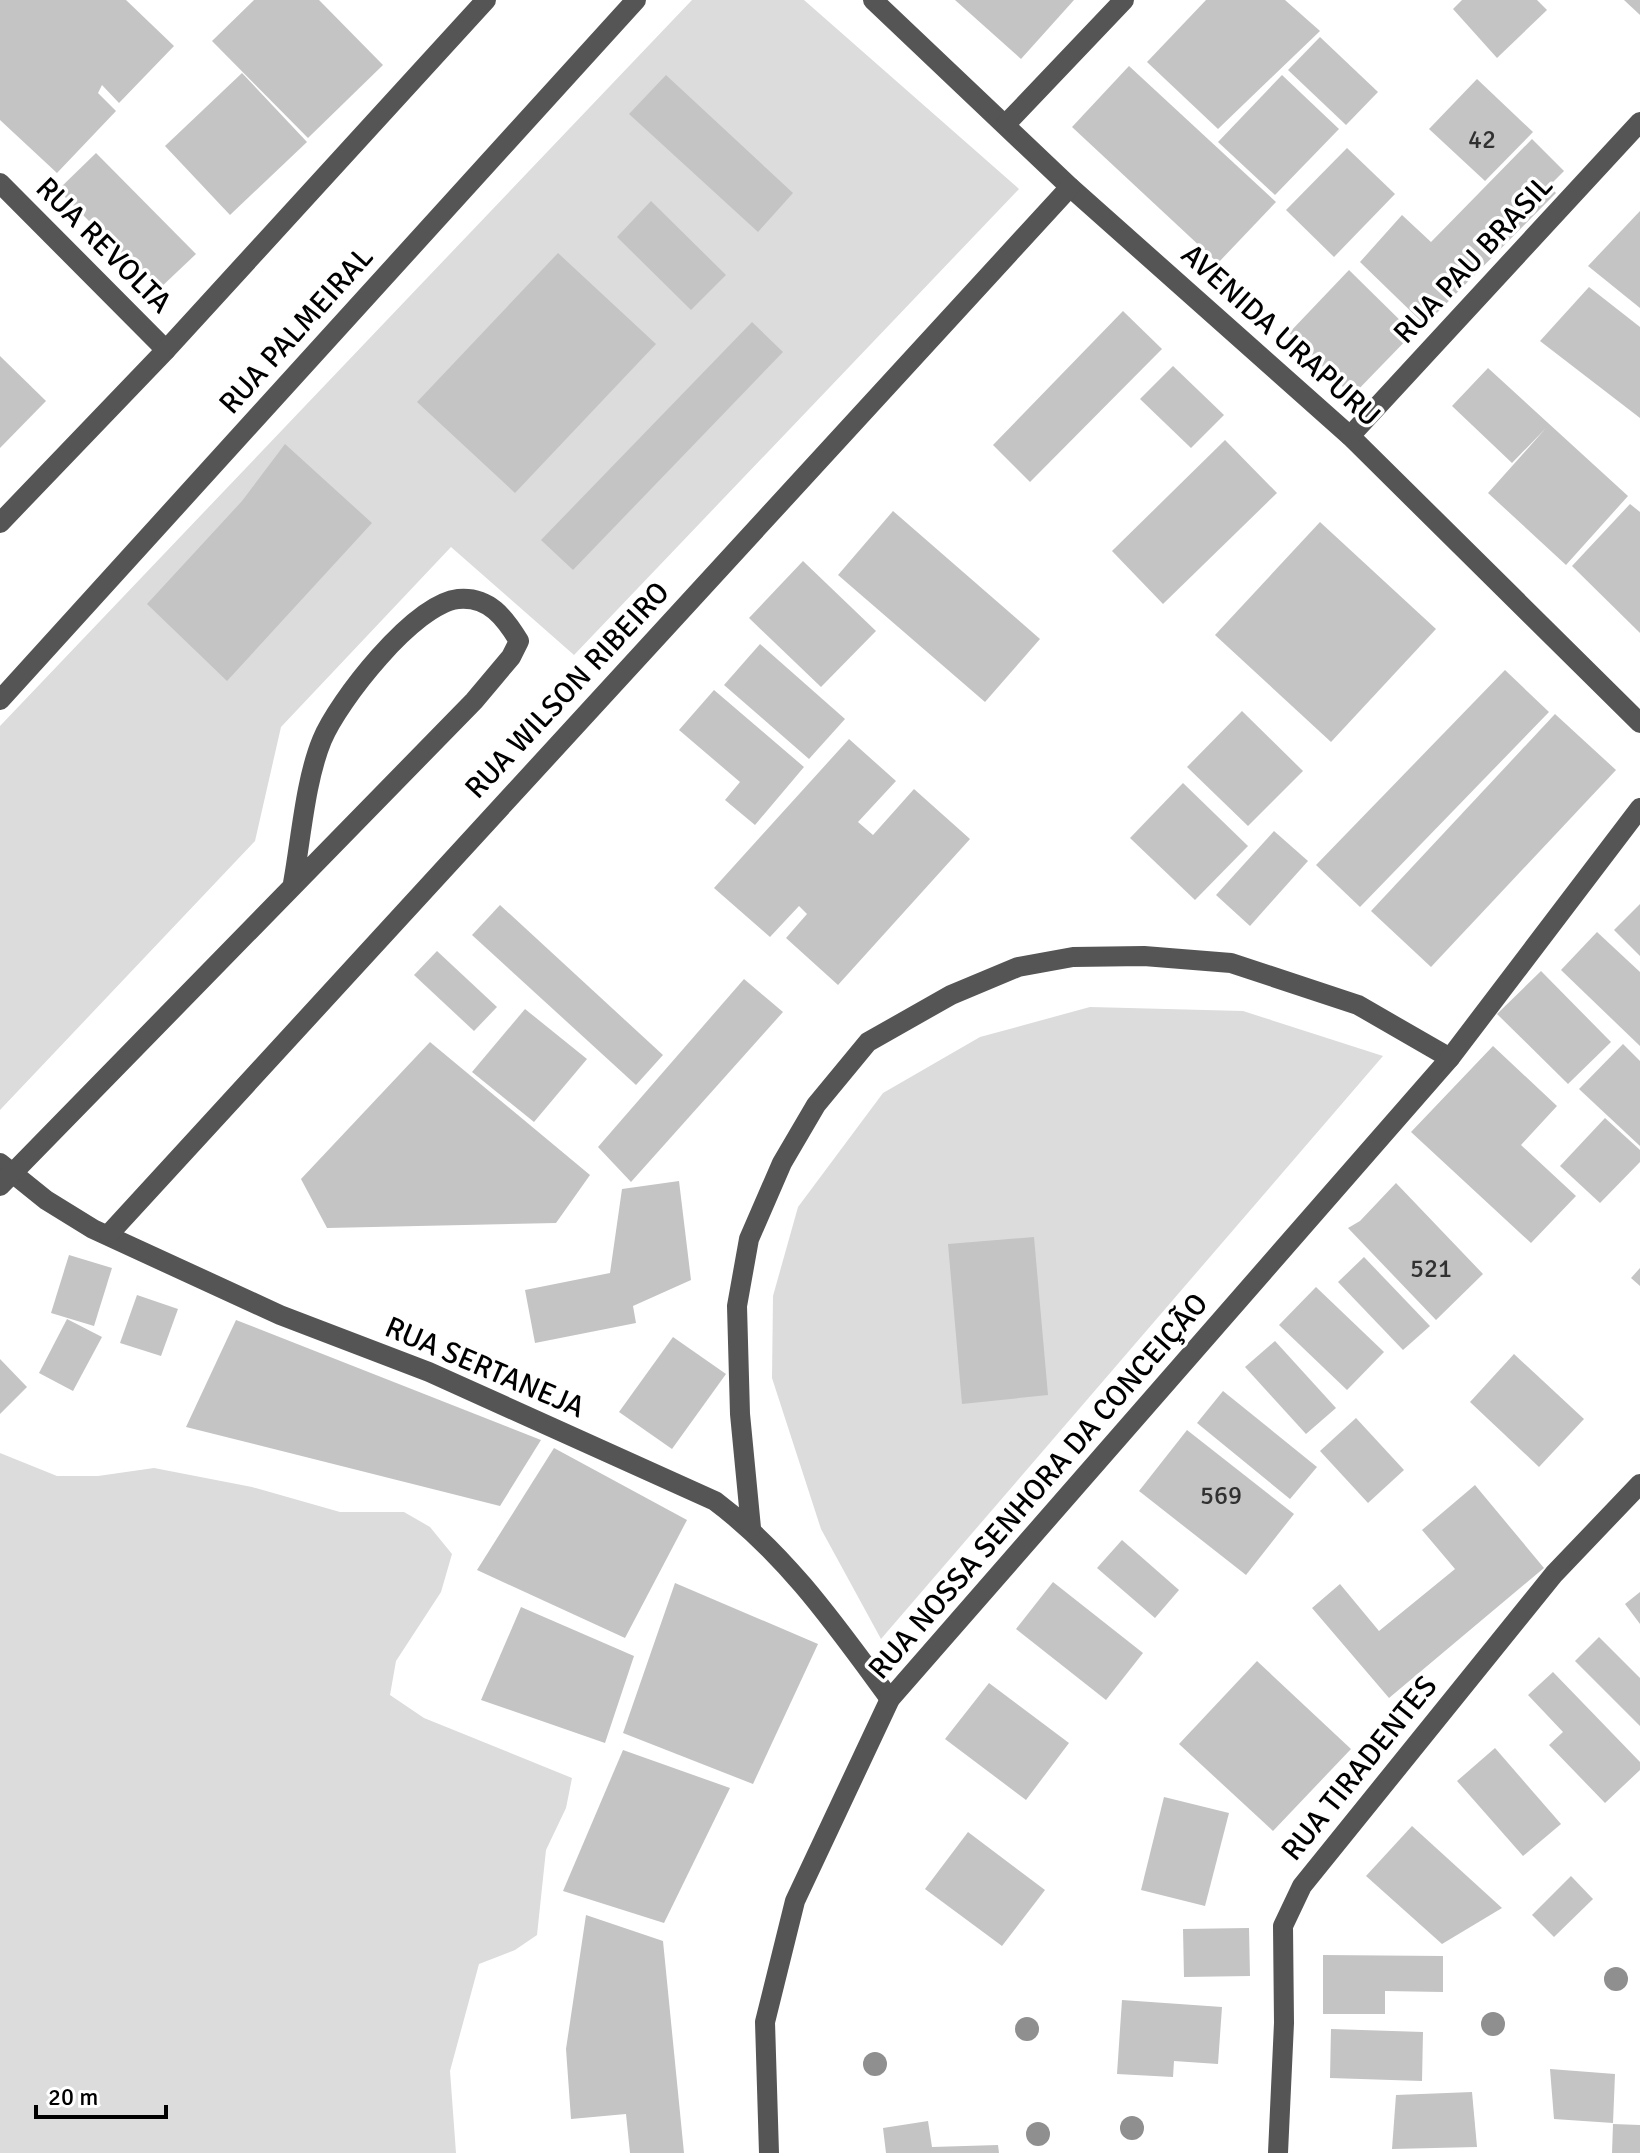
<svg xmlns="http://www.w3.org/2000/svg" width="1640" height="2153" font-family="Signika,sans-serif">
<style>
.green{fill:#dcdcdc}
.building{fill:#c4c4c4}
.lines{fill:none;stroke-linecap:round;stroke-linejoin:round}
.minor{stroke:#555;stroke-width:20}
.tree{fill:#8f8f8f}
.labels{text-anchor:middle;stroke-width:7;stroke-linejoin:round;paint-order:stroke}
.number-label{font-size:26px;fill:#313131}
.street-label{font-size:30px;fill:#000;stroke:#fff}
</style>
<rect width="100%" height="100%" fill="#fff"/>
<g class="green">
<polygon points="692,0 804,0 1019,189 574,655 451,547 281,727 255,841 0,1110 0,726"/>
<polygon points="1090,1007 1243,1011 1383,1056 881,1639 821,1529 772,1378 773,1296 798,1207 883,1093 980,1037"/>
<polygon points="0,1453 57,1476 98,1476 154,1468 252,1487 340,1512 404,1512 430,1527 452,1554 441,1592 396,1661 390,1695 424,1718 572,1778 566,1808 546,1850 537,1935 515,1950 479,1964 450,2071 456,2153 0,2153"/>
</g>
<g class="building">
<polygon points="0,0 126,0 174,46 119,103 102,85 98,93 116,111 57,173 0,120"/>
<polygon points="254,0 319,0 383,65 308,138 212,41"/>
<polygon points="955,0 1074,0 1021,59"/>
<polygon points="1206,0 1285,0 1320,31 1218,129 1147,62"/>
<polygon points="1462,0 1537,0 1547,10 1497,58 1453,9"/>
<polygon points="1624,0 1640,0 1640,15"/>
<polygon points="1320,37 1378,92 1346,125 1288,70"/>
<polygon points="1129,66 1276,202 1218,263 1072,127"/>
<polygon points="242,73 307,142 230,215 165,146"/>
<polygon points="666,75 793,193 758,232 629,114"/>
<polygon points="1282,75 1339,129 1275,195 1218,142"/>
<polygon points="1477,79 1533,132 1485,181 1429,129"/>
<polygon points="1532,139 1564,171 1549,186 1556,193 1425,325 1360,262 1402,215 1431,242"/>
<polygon points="1347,148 1395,194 1334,257 1286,210"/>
<polygon points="96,153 196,254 158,290 58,190"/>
<polygon points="651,201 726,275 691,310 617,237"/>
<polygon points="1640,211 1640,308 1588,266"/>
<polygon points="558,253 656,344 515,493 417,402"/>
<polygon points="1349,270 1413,333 1352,396 1289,333"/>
<polygon points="1589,287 1640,327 1640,418 1540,341"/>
<polygon points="1123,311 1162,349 1030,482 993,445"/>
<polygon points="752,322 783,352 573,570 541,540"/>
<polygon points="0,356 46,401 0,448"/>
<polygon points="1173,366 1224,415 1191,448 1140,399"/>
<polygon points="1488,368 1628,496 1566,565 1488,493 1546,428 1512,463 1452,406"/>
<polygon points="1225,440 1277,493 1163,604 1112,551"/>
<polygon points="285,444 372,523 227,681 147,604 242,501"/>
<polygon points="1630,504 1640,512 1640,633 1572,566"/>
<polygon points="893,511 1040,639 985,702 838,575"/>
<polygon points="1320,522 1436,629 1331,742 1215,635"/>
<polygon points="803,561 876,631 821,687 749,618"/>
<polygon points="760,644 845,719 809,759 724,685"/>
<polygon points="1505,670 1549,712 1360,907 1316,865"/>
<polygon points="714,690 804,767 755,825 725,800 740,782 679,730"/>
<polygon points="1242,711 1303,771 1248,826 1187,767"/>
<polygon points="1555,714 1616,770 1431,967 1371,911"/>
<polygon points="849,739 896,781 858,822 873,835 914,789 970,839 838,985 786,938 807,914 799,906 770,937 714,888"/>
<polygon points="1183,783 1248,846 1195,900 1130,838"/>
<polygon points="1274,831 1308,861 1250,926 1216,895"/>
<polygon points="1640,904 1640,956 1614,930"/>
<polygon points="500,905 663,1055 636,1085 472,935"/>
<polygon points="1597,932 1640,972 1640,1046 1561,970"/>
<polygon points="437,951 497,1007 474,1031 414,975"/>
<polygon points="1541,971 1611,1042 1568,1084 1497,1014"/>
<polygon points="744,979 783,1012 631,1182 598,1147"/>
<polygon points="525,1009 587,1059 534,1122 472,1072"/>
<polygon points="430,1042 590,1175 556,1223 327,1228 301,1179"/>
<polygon points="1623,1044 1640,1061 1640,1146 1579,1089"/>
<polygon points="1493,1046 1557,1106 1521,1145 1576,1196 1531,1243 1411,1132"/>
<polygon points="1605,1118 1640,1150 1640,1162 1600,1203 1560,1166"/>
<polygon points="679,1181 691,1280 633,1306 636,1323 535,1343 525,1290 610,1273 622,1189"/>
<polygon points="1396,1183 1483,1274 1436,1320 1348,1228 1360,1221"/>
<polygon points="1034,1237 1048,1395 962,1404 948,1244"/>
<polygon points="69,1255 112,1268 94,1326 51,1313"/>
<polygon points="1364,1257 1430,1326 1403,1350 1338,1282"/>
<polygon points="1640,1268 1640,1286 1631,1278"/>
<polygon points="1316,1287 1384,1352 1347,1390 1279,1325"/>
<polygon points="137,1295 178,1309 161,1356 120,1343"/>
<polygon points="67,1319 102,1337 73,1391 39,1373"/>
<polygon points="236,1320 541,1440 500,1506 186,1427"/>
<polygon points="673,1337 726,1374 672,1449 619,1412"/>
<polygon points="1275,1341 1336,1408 1306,1434 1245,1367"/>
<polygon points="1514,1354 1584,1419 1539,1467 1470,1402"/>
<polygon points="0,1359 27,1387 0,1414"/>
<polygon points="1223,1391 1317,1467 1290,1499 1197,1423"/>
<polygon points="1356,1418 1404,1470 1368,1503 1320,1451"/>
<polygon points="1187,1430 1294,1514 1246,1575 1139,1491"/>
<polygon points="554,1448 687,1520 625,1638 477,1570"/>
<polygon points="1475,1485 1544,1568 1389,1698 1312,1608 1340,1584 1379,1631 1455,1569 1422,1530"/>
<polygon points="1122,1540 1179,1590 1155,1618 1097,1568"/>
<polygon points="1053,1582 1143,1653 1106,1700 1016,1629"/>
<polygon points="675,1583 818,1644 753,1784 623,1733"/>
<polygon points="1640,1592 1640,1624 1625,1604"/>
<polygon points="521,1607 634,1656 605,1743 481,1700"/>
<polygon points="1599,1637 1640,1678 1640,1726 1575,1661"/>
<polygon points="1257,1661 1351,1749 1273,1831 1179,1744"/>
<polygon points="1553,1672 1640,1762 1640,1770 1605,1803 1549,1745 1563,1732 1528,1695"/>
<polygon points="989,1683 1069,1743 1026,1800 945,1739"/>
<polygon points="1495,1748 1561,1824 1523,1856 1457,1781"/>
<polygon points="623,1750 730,1788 664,1923 563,1891"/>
<polygon points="1164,1797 1229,1813 1205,1906 1141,1890"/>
<polygon points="1412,1826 1502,1908 1442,1944 1366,1876"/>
<polygon points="968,1832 1045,1890 1002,1946 925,1889"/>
<polygon points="1571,1876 1593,1899 1554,1937 1532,1915"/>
<polygon points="586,1915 663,1941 684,2153 630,2153 626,2114 571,2119 566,2049"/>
<polygon points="1249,1928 1250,1976 1184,1977 1183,1929"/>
<polygon points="1323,1955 1443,1956 1443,1992 1385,1991 1385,2014 1323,2014"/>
<polygon points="1122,2000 1222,2007 1218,2064 1174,2061 1173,2077 1117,2074"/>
<polygon points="1331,2029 1423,2032 1422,2081 1330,2078"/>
<polygon points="1550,2069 1615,2074 1613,2123 1554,2119"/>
<polygon points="1472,2092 1477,2147 1392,2149 1396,2095"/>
<polygon points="928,2121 932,2147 998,2145 999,2153 886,2153 883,2128"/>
<polygon points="1613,2124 1640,2125 1640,2153 1612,2153"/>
</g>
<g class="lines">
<g class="minor">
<polyline points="873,0 1070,187 1350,436 1640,723"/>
<polyline points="1006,124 1124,0"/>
<polyline points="0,183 166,350"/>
<polyline points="1350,436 1640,122"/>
<polyline points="0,523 166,350 486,0"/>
<polyline points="0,700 636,0"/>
<path d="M0,1163L46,1200L93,1229L280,1315L429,1372L715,1501C787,1555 837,1627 890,1699"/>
<path d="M0,1186L474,701L511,657L519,641C505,618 489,596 458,599C414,604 338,701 322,740C305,781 301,840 293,883"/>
<polyline points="109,1234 1070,187"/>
<polyline points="751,1528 740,1414 737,1306 749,1239 782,1163 816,1105 868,1042 951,995 1018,967 1073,957 1144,956 1231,963 1358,1005 1450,1058"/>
<polyline points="769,2153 765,2022 795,1901 890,1699 1450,1058 1640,808"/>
<polyline points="1278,2153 1284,2023 1283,1926 1302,1886 1554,1574 1640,1484"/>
</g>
</g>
<g class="tree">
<circle cx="1616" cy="1979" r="12"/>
<circle cx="1493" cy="2024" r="12"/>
<circle cx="1027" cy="2029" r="12"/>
<circle cx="875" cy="2064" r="12"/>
<circle cx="1132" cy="2128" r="12"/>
<circle cx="1038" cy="2134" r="12"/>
</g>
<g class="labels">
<g class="number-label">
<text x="1482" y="148">42</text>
<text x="1431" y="1277">521</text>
<text x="1221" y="1504">569</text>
</g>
<g class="street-label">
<text transform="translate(104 245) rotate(45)" y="10">RUA REVOLTA</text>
<text transform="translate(1473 259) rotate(-47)" y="10">RUA PAU BRASIL</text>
<text transform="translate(296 330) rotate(-48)" y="10">RUA PALMEIRAL</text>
<text transform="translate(1281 335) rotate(42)" y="10">AVENIDA URAPURU</text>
<text transform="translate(567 690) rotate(-47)" y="10">RUA WILSON RIBEIRO</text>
<text transform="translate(485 1367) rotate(23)" y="10">RUA SERTANEJA</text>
<text transform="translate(1038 1486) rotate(-49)" y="10">RUA NOSSA SENHORA DA CONCEIÇÃO</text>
<text transform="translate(1359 1768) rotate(-51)" y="10">RUA TIRADENTES</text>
</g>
</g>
<path d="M36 2105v12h130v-12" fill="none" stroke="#000000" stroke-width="4"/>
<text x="48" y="2105" font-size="24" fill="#000000" stroke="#ffffff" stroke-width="6" paint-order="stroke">20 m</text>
</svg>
